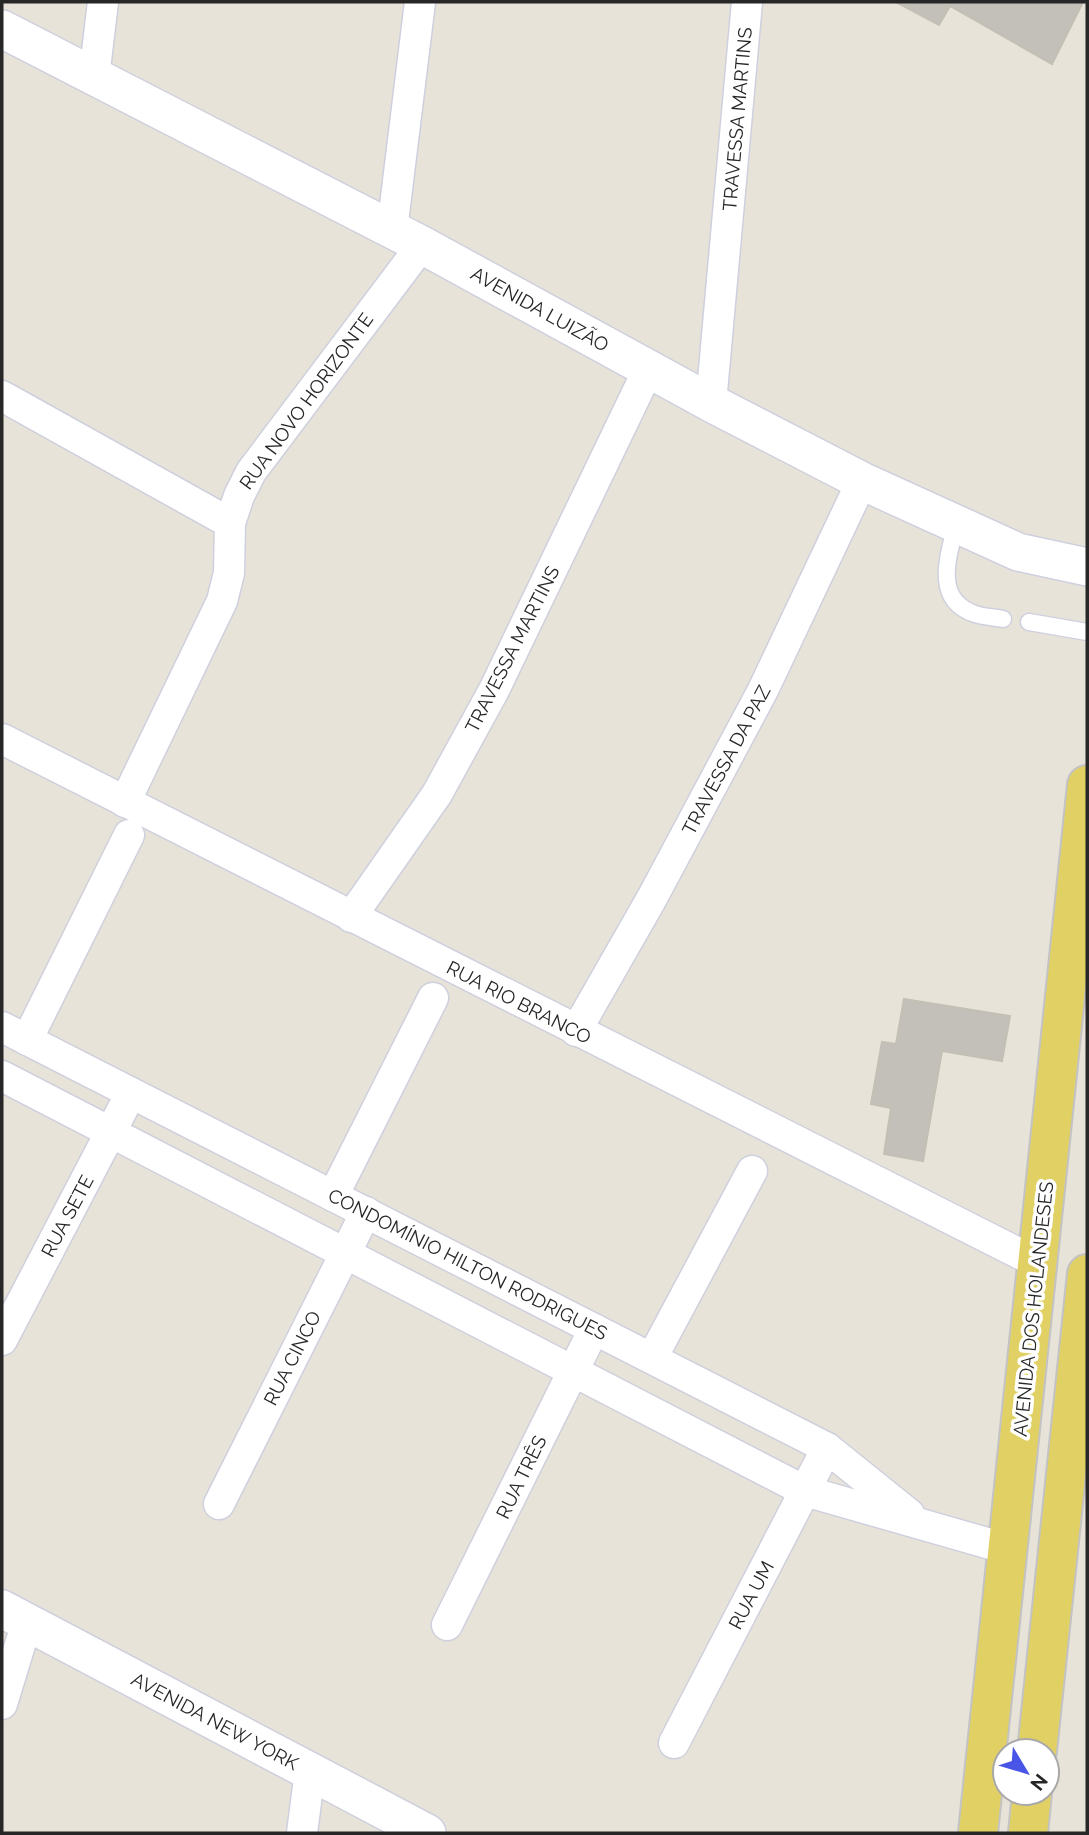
<svg xmlns="http://www.w3.org/2000/svg" width="1089" height="1835" font-family="Raleway,sans-serif">
<style>
.building{fill:#c3c0b9;stroke:#c3bfb4;stroke-width:2}
.lines{fill:none;stroke-linecap:round;stroke-linejoin:round}
.service-casing{stroke:#cfd0de;stroke-width:19}
.minor-casing{stroke:#cfd0de;stroke-width:33}
.tertiary-casing{stroke:#cfd0de;stroke-width:40}
.primary-casing{stroke:#c3c3c3;stroke-width:42}
.service{stroke:#fff;stroke-width:16}
.minor{stroke:#fff;stroke-width:30}
.tertiary{stroke:#fff;stroke-width:37}
.primary{stroke:#e1d165;stroke-width:38}
.labels{text-anchor:middle;stroke-width:7;stroke-linejoin:round;paint-order:stroke}
.street-label{font-size:19px;fill:#272727;stroke:#fff}
</style>
<rect width="100%" height="100%" fill="#e8e3d9"/>
<g class="building">
<polygon points="896,2 1083,2 1052,64 950,6 939,25"/>
<polygon points="904,999 1010,1016 1002,1061 942,1051 923,1161 884,1154 891,1108 871,1104 882,1042 896,1044"/>
</g>
<g class="lines">
<defs>
<g id="service">
<path d="M956,526C948,556 933,600 975,614C984,617 994,617 1003,619"/>
<polyline points="1029,622 1087,632"/>
</g>
<g id="minor">
<polyline points="94,77 103,2"/>
<polyline points="392,230 420,2"/>
<polyline points="2,396 230,523"/>
<polyline points="711,403 747,2"/>
<polyline points="2,739 1038,1263"/>
<polyline points="125,802 222,601 229,573 230,523 239,496 251,472 422,245"/>
<polyline points="351,917 437,794 494,690 649,368"/>
<polyline points="2,1027 827,1448 909,1514"/>
<polyline points="576,1031 652,898 763,690 862,481"/>
<polyline points="27,1040 129,835"/>
<polyline points="2,1076 805,1491 1008,1549"/>
<polyline points="333,1196 433,998"/>
<polyline points="2,1340 131,1093"/>
<polyline points="652,1358 752,1171"/>
<polyline points="219,1504 366,1212"/>
<polyline points="447,1625 594,1329"/>
<polyline points="2,1704 27,1622"/>
<polyline points="674,1743 827,1448"/>
<polyline points="302,1833 310,1771"/>
</g>
<g id="tertiary">
<polyline points="2,29 422,245 711,403 862,481 1018,552 1087,567"/>
<polyline points="2,1609 427,1833"/>
</g>
<g id="primary">
<polyline points="1037,1751 1087,1274"/>
<polyline points="978,1833 1087,785"/>
<polyline points="1028,1833 1032,1793"/>
</g>
</defs>
<use href="#service" class="service-casing"/>
<use href="#minor" class="minor-casing"/>
<use href="#tertiary" class="tertiary-casing"/>
<use href="#primary" class="primary-casing"/>
<use href="#service" class="service"/>
<use href="#minor" class="minor"/>
<use href="#tertiary" class="tertiary"/>
<use href="#primary" class="primary"/>
</g>
<g class="labels">
<g class="street-label">
<text transform="translate(737 119) rotate(-85)" y="7">TRAVESSA MARTINS</text>
<text transform="translate(540 309) rotate(29)" y="7">AVENIDA LUIZÃO</text>
<text transform="translate(306 401) rotate(-54)" y="7">RUA NOVO HORIZONTE</text>
<text transform="translate(512 649) rotate(-63)" y="7">TRAVESSA MARTINS</text>
<text transform="translate(726 760) rotate(-62)" y="7">TRAVESSA DA PAZ</text>
<text transform="translate(519 1002) rotate(27)" y="7">RUA RIO BRANCO</text>
<text transform="translate(67 1216) rotate(-62)" y="7">RUA SETE</text>
<text transform="translate(468 1264) rotate(27)" y="7">CONDOMÍNIO HILTON RODRIGUES</text>
<text transform="translate(1033 1309) rotate(-84)" y="7">AVENIDA DOS HOLANDESES</text>
<text transform="translate(292 1358) rotate(-63)" y="7">RUA CINCO</text>
<text transform="translate(521 1477) rotate(-64)" y="7">RUA TRÊS</text>
<text transform="translate(751 1595) rotate(-62)" y="7">RUA UM</text>
<text transform="translate(215 1721) rotate(28)" y="7">AVENIDA NEW YORK</text>
</g>
</g>
<rect width="1089" height="1835" fill="none" stroke="#272727" stroke-width="7"/>
<g transform="translate(1026 1772) rotate(128)"><circle r="33" fill="#ffffff" stroke="#a9a9a9" stroke-width="2"/>
<path d="M0-5L12 26L0 18L-12 26Z" fill="#4855e6"/>
<text y="-10" font-size="19" font-weight="bold" text-anchor="middle" fill="#272727">N</text>
</g>
</svg>
